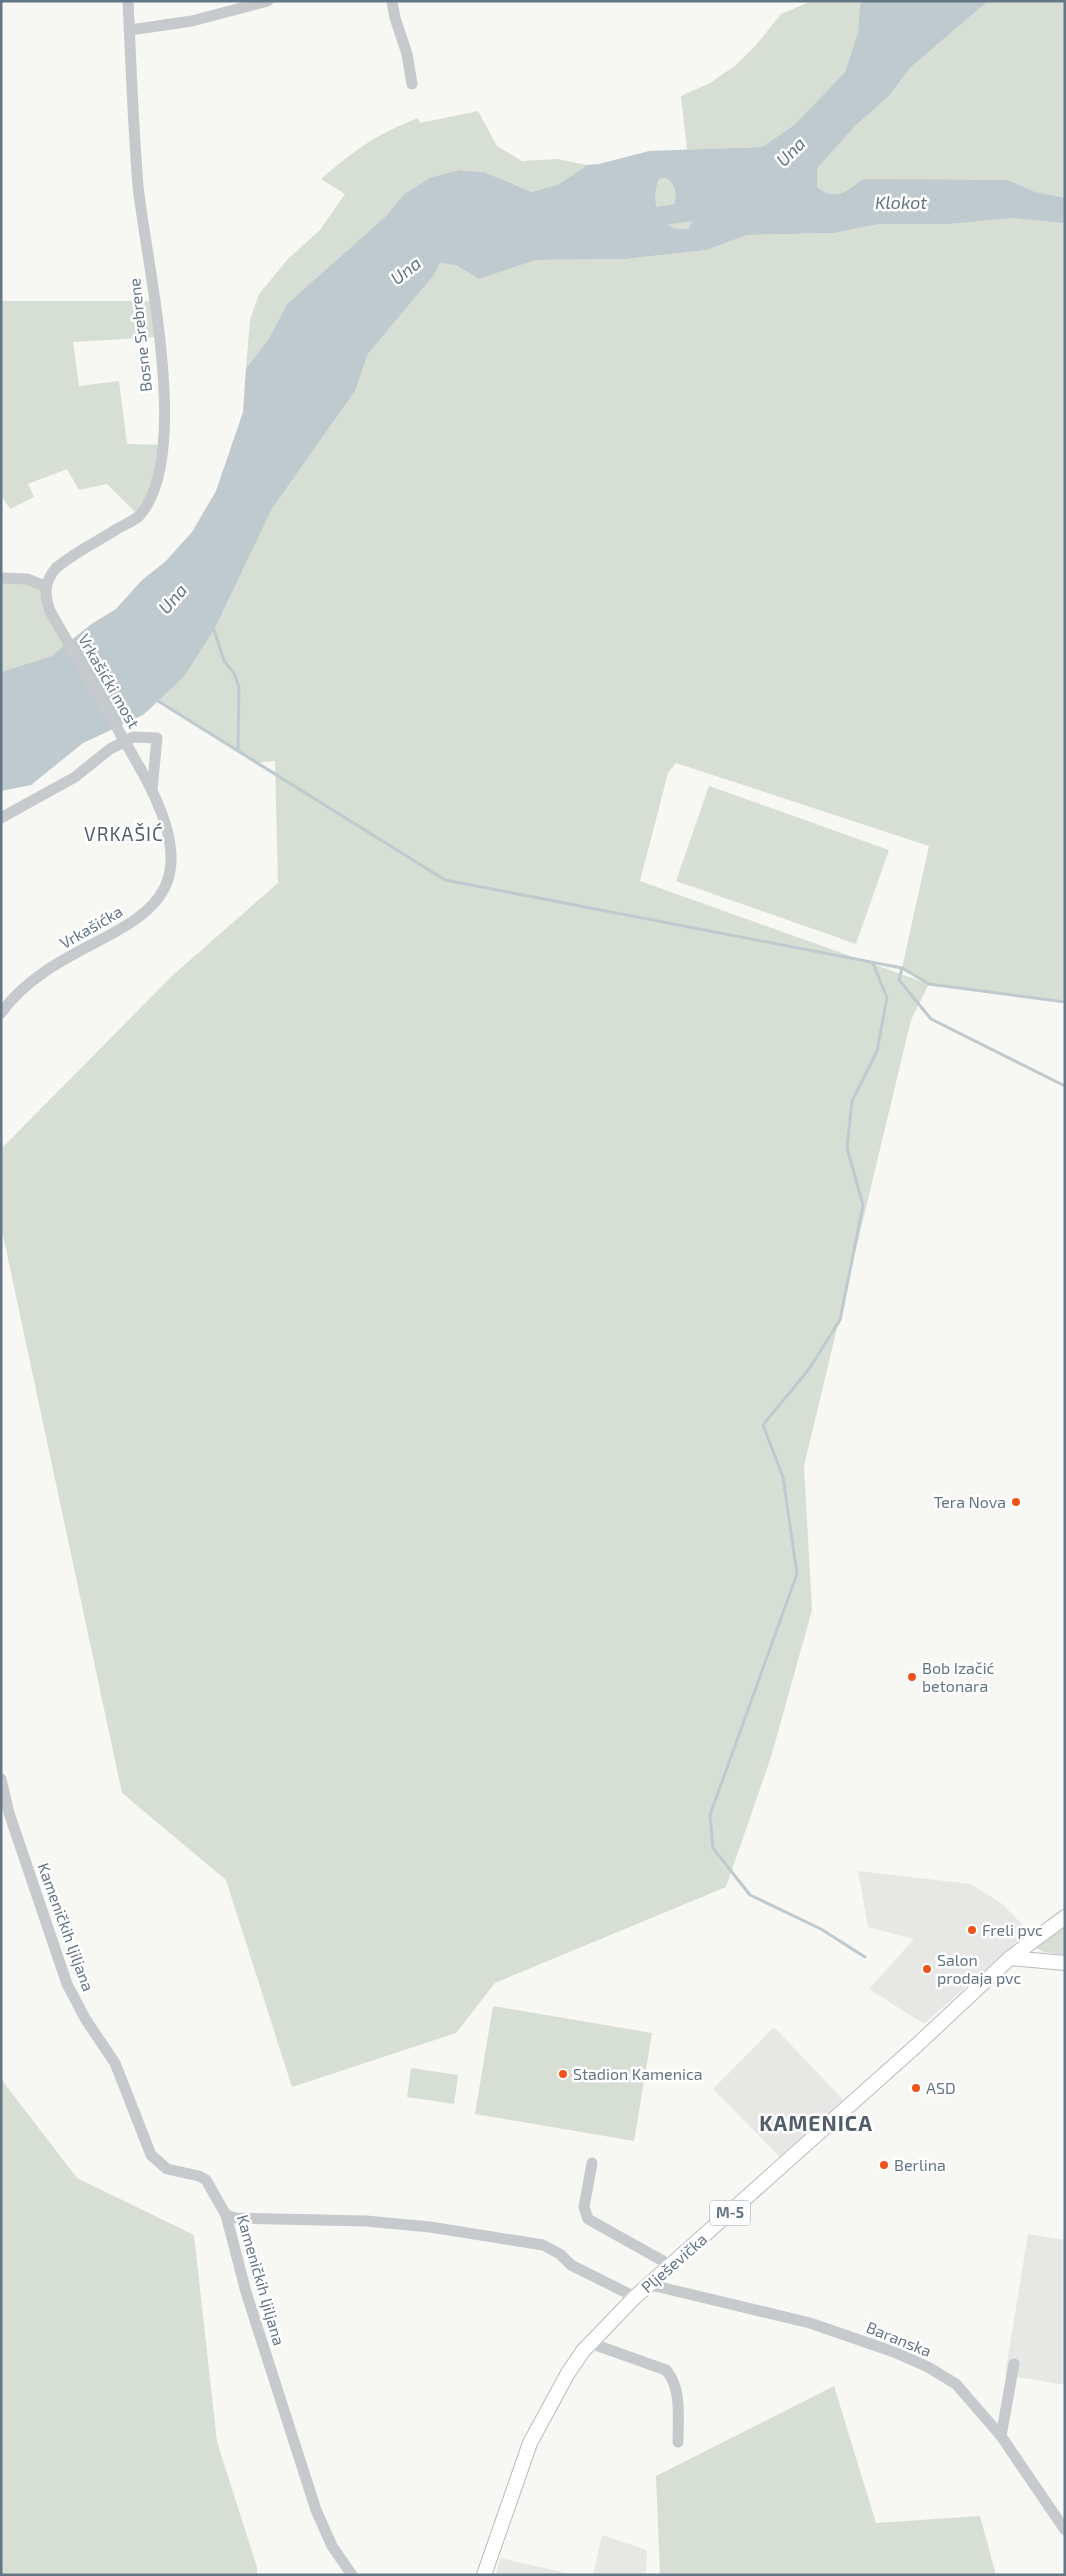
<svg xmlns="http://www.w3.org/2000/svg" width="1066" height="2576" font-family="'Exo 2',sans-serif">
<style>
.built{fill:#e7e8e6}
.green{fill:#d7dfd4;fill-rule:evenodd}
.water{fill:#bfcacf;fill-rule:evenodd}
.lines{fill:none;stroke-linecap:round;stroke-linejoin:round}
.stream{stroke:#bfcacf;stroke-width:3}
.river{stroke:#bfcacf;stroke-width:19}
.major-casing{stroke:#b7bbbf;stroke-width:16}
.minor{stroke:#c6cacd;stroke-width:11}
.major{stroke:#fff;stroke-width:14}
.minor-bridge{stroke:#c6cacd;stroke-width:11}
.poi-dot{fill:#ef521a;stroke:#fff;stroke-width:2}
.labels{text-anchor:middle;stroke-width:5;stroke-linejoin:round;paint-order:stroke}
.shield{fill:#fff;stroke:#929faa;stroke-width:1}
.shield-label{font-size:15px;font-weight:bold;fill:#637686}
.street-label{font-size:16px;fill:#637686;stroke:#fff}
.poi-label{font-size:16px;fill:#637686;stroke:#fff;text-anchor:start}
.water-label{font-size:18px;font-style:italic;fill:#5f7883;stroke:#fff}
.quarter-label{font-size:19px;letter-spacing:1px;fill:#525f6b;stroke:#fff}
.district-label{font-size:21px;font-weight:bold;letter-spacing:1px;fill:#525f6b;stroke:#fff}
</style>
<rect width="100%" height="100%" fill="#f7f7f3"/>
<g class="built">
<polygon points="858,1871 971,1884 1001,1903 1029,1931 924,2024 869,1989 914,1939 868,1927"/>
<polygon points="774,2027 851,2108 787,2164 713,2089"/>
<polygon points="1028,2234 1065,2240 1065,2385 1005,2375"/>
<polygon points="602,2535 647,2550 646,2575 593,2575"/>
<polygon points="500,2558 575,2575 496,2575"/>
</g>
<g class="green">
<polygon points="812,1 865,1 860,4 858,32 845,72 794,125 762,147 687,150 681,96 710,83 736,65 757,44 781,14"/>
<path d="M988,1H1065V1002L929,984L911,1020L804,1466L812,1610L771,1757L726,1887L495,1983L456,2033L292,2087L226,1880L122,1793L1,1226V1149L173,975L278,883L275,761L257,763L158,701L184,677L214,630L272,509L355,391L368,354L434,275L440,263L456,264L479,279L536,260L625,259L707,250L747,235L832,233L825,193L817,187L816,168L856,125L889,96L910,68ZM676,763L929,846L902,968L926,983L640,881L668,773Z"/>
<path d="M478,111L497,146L522,161L557,159L587,165L559,184L532,192L484,172L459,170L430,179L404,194L387,215L287,304L268,340L246,368L250,320L259,294L288,259L320,230L345,194L321,179C356,149 375,135 418,118L420,123Z"/>
<path d="M666,178C676,186 677,193 674,206L681,216L693,220L688,229C684,229 676,229 672,227C655,220 652,195 659,179Z"/>
<polygon points="1,301 153,301 158,337 73,342 79,386 119,381 127,444 163,445 161,466 139,516 107,484 79,490 67,469 28,484 34,497 10,509 1,495"/>
<polygon points="1,578 45,586 71,646 51,656 1,672"/>
<polygon points="709,786 889,850 856,944 676,881"/>
<polygon points="1065,1927 1065,1955 1044,1952 1036,1948"/>
<polygon points="493,2006 652,2033 634,2141 475,2114"/>
<polygon points="411,2068 458,2075 454,2104 407,2097"/>
<polygon points="1,2079 77,2178 194,2235 217,2442 257,2567 257,2575 1,2575"/>
<polygon points="834,2386 876,2523 980,2516 996,2575 660,2575 656,2476"/>
</g>
<path class="water" d="M865,1H988L910,68L889,96L856,125L817,168V187C836,202 846,192 863,179L1007,180L1035,192L1065,198V223L1012,218L947,224H878L833,233L747,235L707,250L625,259L536,260L479,279L456,265L440,263L434,275L368,354L355,391L272,509L214,630L184,677L143,715L83,743L31,785L1,791V672L51,656L93,623L116,609L142,580L165,562L192,532L216,491L243,412L246,368L268,340L287,304L387,215L404,194L430,178L459,170L484,172L532,192L559,184L587,165L599,164L649,151L762,147L794,125L845,72L858,32L860,4ZM666,178C676,186 677,193 674,206L676,210V215L693,220L688,229C684,229 676,229 672,227C655,220 652,195 659,179Z"/>
<g class="lines">
<g class="stream">
<polyline points="214,630 224,661 234,673 239,687 238,750"/>
<polyline points="158,701 445,880 902,968 929,984 1065,1002"/>
<polyline points="902,968 899,980 931,1019 1065,1086"/>
<polyline points="865,1957 821,1929 750,1895 713,1848 710,1815 797,1574 783,1477 763,1425 809,1369 840,1320 863,1205 847,1148 852,1101 877,1051 887,998 873,963"/>
</g>
<polyline class="river" points="585,227 702,210"/>
<defs>
<g id="major">
<polyline points="1010,1958 1065,1963"/>
<polyline points="484,2575 530,2443 568,2373 583,2351 635,2297 917,2045 1010,1958 1065,1917"/>
</g>
</defs>
<use href="#major" class="major-casing"/>
<g class="minor">
<polyline points="392,1 395,18 407,54 412,84"/>
<polyline points="130,30 192,21 268,1"/>
<polyline points="1,578 27,579 45,586"/>
<path d="M50,611C44,594 44,582 56,568C74,553 96,542 117,529C123,525 134,521 139,516C193,458 146,262 138,186C133,125 131,63 128,1"/>
<polyline points="1,818 75,777 110,749 133,737 157,738 152,790"/>
<path d="M1,1013C73,914 240,945 140,768"/>
<polyline points="1,1779 9,1813 67,1984 86,2020 115,2063 151,2155 167,2169 199,2176 206,2180 226,2215 246,2292 316,2510 332,2546 352,2575"/>
<polyline points="592,2163 584,2207 588,2219 672,2266"/>
<polyline points="226,2215 236,2218 366,2221 430,2227 543,2245 560,2254 571,2265 635,2297"/>
<polyline points="651,2285 810,2323 894,2352 928,2367 956,2384 1001,2436 1065,2530"/>
<path d="M590,2343L666,2370C682,2388 678,2418 678,2442"/>
<polyline points="1001,2436 1014,2364"/>
</g>
<use href="#major" class="major"/>
<polyline class="minor-bridge" points="50,611 140,768"/>
</g>
<g class="poi-dot">
<circle cx="1016" cy="1502" r="5"/>
<circle cx="912" cy="1677" r="5"/>
<circle cx="972" cy="1930" r="5"/>
<circle cx="927" cy="1969" r="5"/>
<circle cx="563" cy="2074" r="5"/>
<circle cx="916" cy="2088" r="5"/>
<circle cx="884" cy="2165" r="5"/>
</g>
<g class="labels">
<rect class="shield" x="710" y="2200.5" width="40" height="25" rx="4"/>
<g class="shield-label">
<text x="730" y="2218">M-5</text>
</g>
<g class="street-label">
<text transform="translate(140 335) rotate(-96)" y="6">Bosne Srebrene</text>
<text transform="translate(109 681) rotate(60)" y="6">Vrkašićki most</text>
<text transform="translate(91 927) rotate(-30)" y="6">Vrkašićka</text>
<text transform="translate(66 1927) rotate(70)" y="6">Kameničkih ljiljana</text>
<text transform="translate(674 2263) rotate(-41)" y="6">Plješevička</text>
<text transform="translate(261 2280) rotate(74)" y="6">Kameničkih ljiljana</text>
<text transform="translate(899 2339) rotate(22)" y="6">Baranska</text>
</g>
<g class="poi-label">
<text x="1006" y="1508" text-anchor="end">Tera Nova</text>
<text x="922" y="1674">Bob Izačić<tspan x="922" dy="18">betonara</tspan></text>
<text x="982" y="1936">Freli pvc</text>
<text x="937" y="1966">Salon<tspan x="937" dy="18">prodaja pvc</tspan></text>
<text x="573" y="2080">Stadion Kamenica</text>
<text x="926" y="2094">ASD</text>
<text x="894" y="2171">Berlina</text>
</g>
<g class="water-label">
<text transform="translate(791 152) rotate(-45)" y="6">Una</text>
<text x="901" y="209">Klokot</text>
<text transform="translate(406 271) rotate(-38)" y="6">Una</text>
<text transform="translate(173 599) rotate(-49)" y="6">Una</text>
</g>
<g class="quarter-label">
<text x="124" y="841">VRKAŠIĆ</text>
</g>
<g class="district-label">
<text x="816" y="2131">KAMENICA</text>
</g>
</g>
<rect width="1066" height="2576" fill="none" stroke="#637686" stroke-width="5"/>
</svg>
